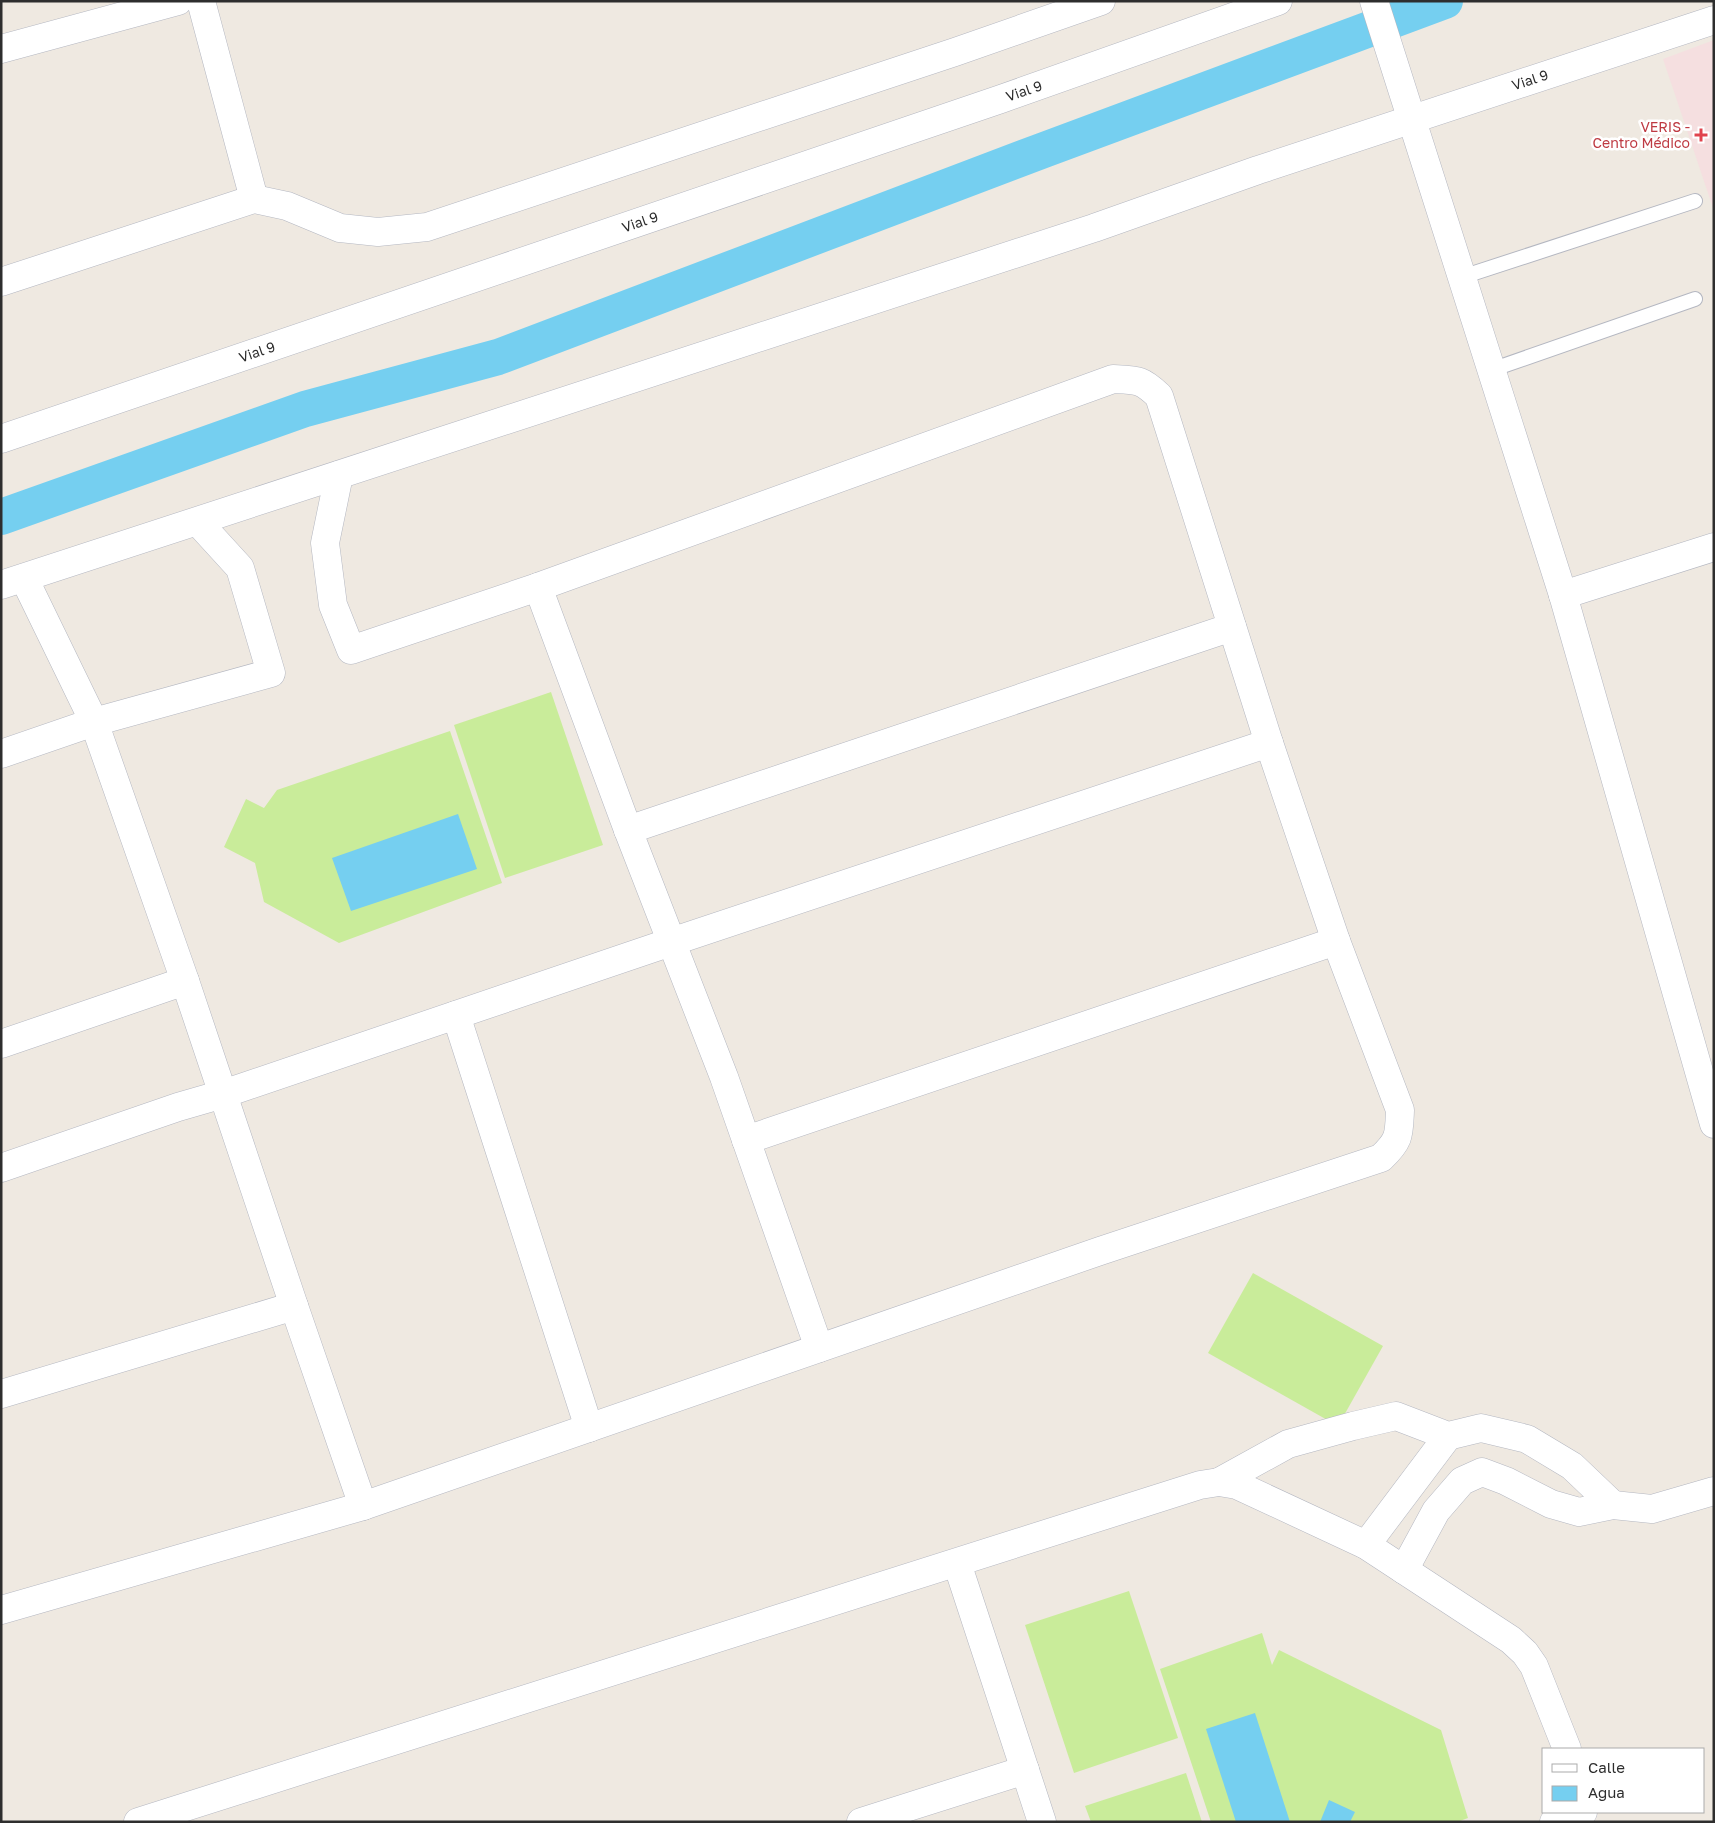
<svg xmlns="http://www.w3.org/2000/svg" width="1715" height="1823" font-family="'Golos Text',sans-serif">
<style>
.medical{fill:#f5dfe0}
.pitch{fill:#c9ec9a}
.water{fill:#75cff0}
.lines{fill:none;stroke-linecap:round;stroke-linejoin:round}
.canal{stroke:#75cff0;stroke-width:36}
.service-casing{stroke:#b4b7c1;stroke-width:16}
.minor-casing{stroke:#b4b7c1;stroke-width:29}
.tertiary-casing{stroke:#b4b7c1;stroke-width:29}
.service{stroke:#fff;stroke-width:14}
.minor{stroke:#fff;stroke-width:28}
.tertiary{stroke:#fff;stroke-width:28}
.health-dot{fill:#e0444e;stroke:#fff;stroke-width:2}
.labels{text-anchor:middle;stroke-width:5;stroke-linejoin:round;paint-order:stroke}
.street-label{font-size:14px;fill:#2e2e2e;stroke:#fff}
.health-label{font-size:14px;fill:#be3a42;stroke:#fff;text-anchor:end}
</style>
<rect width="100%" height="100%" fill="#efe9e1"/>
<polygon class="medical" points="1714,40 1714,211 1663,59"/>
<g class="pitch">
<polygon points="551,692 603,845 505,878 454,725"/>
<polygon points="450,731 502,883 339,943 264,902 255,863 224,847 246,799 264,808 277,790"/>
<polygon points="1253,1273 1383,1346 1338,1426 1208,1353"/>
<polygon points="1129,1591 1178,1738 1074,1773 1025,1625"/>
<polygon points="1262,1633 1272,1665 1279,1650 1441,1730 1468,1818 1457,1822 1211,1822 1160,1669"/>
<polygon points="1186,1773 1202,1822 1091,1822 1085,1806"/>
</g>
<g class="water">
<polygon points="458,814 477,869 351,911 332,858"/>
<polygon points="1255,1713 1290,1822 1236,1822 1206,1729"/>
<polygon points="1329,1800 1355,1812 1350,1822 1320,1822"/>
</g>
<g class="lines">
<polyline class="canal" points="1,517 305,409 498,357 1044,150 1445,1"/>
<defs>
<g id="service">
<polyline points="1462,277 1695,201"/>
<polyline points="1491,370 1695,299"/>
</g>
<g id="minor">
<polyline points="201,1 254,199"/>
<polyline points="1374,1 1563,595 1714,1124"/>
<polyline points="1,49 178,1"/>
<polyline points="1,282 254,199 287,206 340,228 378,232 427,227 955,52 1101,1"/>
<polyline points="24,578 94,722 185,981 294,1306 363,1506"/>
<polyline points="538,587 628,830 724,1077 819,1348"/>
<polyline points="1563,595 1714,547"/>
<polyline points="1,754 94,722 271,673 240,568 198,522"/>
<polyline points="628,830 1232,627"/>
<polyline points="456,1015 589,1428"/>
<polyline points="1,1044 185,981"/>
<polyline points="746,1140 1336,941"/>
<polyline points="1,1168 178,1107 223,1094 671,942 1269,743"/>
<polyline points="1,1394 294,1306"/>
<polyline points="1219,1482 1288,1444 1353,1426 1396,1416 1448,1436 1481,1428 1527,1439 1572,1466 1613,1505"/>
<polyline points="1366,1545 1448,1436"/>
<polyline points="957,1563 1042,1822"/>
<polyline points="1404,1570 1436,1511 1462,1481 1482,1472 1506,1481 1551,1504 1579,1512 1613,1505 1652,1509 1714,1491"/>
<path d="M1,1610L363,1506L1100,1251L1381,1158C1400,1140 1399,1135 1400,1110L1336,941L1269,743L1159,396C1141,379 1137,380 1113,379L538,587L351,650L333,605L325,543L339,475"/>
<polyline points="138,1822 1200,1485 1219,1482 1237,1485 1366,1545 1511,1640 1525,1653 1534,1666 1567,1749"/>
<polyline points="861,1822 1025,1770"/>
<polyline points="1554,1822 1583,1812"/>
</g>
<g id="tertiary">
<polyline points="1,439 1001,99 1278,1"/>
<polyline points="1,585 1094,228 1258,170 1714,20"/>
</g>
</defs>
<use href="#service" class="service-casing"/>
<use href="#minor" class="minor-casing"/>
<use href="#tertiary" class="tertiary-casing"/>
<use href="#service" class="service"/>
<use href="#minor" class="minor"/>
<use href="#tertiary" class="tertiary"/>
</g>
<path class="health-dot" d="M1698.5 127.5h5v5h5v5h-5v5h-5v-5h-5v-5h5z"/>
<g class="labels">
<g class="street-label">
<text transform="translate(1530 80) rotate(-18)" y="5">Vial 9</text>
<text transform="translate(1024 91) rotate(-19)" y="5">Vial 9</text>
<text transform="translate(640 222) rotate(-19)" y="5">Vial 9</text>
<text transform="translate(257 352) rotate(-19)" y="5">Vial 9</text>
</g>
<g class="health-label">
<text x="1690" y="132">VERIS -<tspan x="1690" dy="16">Centro Médico</tspan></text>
</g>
</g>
<rect width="1715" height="1823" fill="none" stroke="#2e2e2e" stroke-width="5"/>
<rect x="1542" y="1748" width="162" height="65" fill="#ffffff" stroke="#ababab"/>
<rect x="1552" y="1764" width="25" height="8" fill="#ffffff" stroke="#ababab"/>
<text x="1588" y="1773" font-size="15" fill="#2e2e2e">Calle</text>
<rect x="1552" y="1786" width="25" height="15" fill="#75cff0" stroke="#ababab"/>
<text x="1588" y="1798" font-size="15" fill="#2e2e2e">Agua</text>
</svg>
